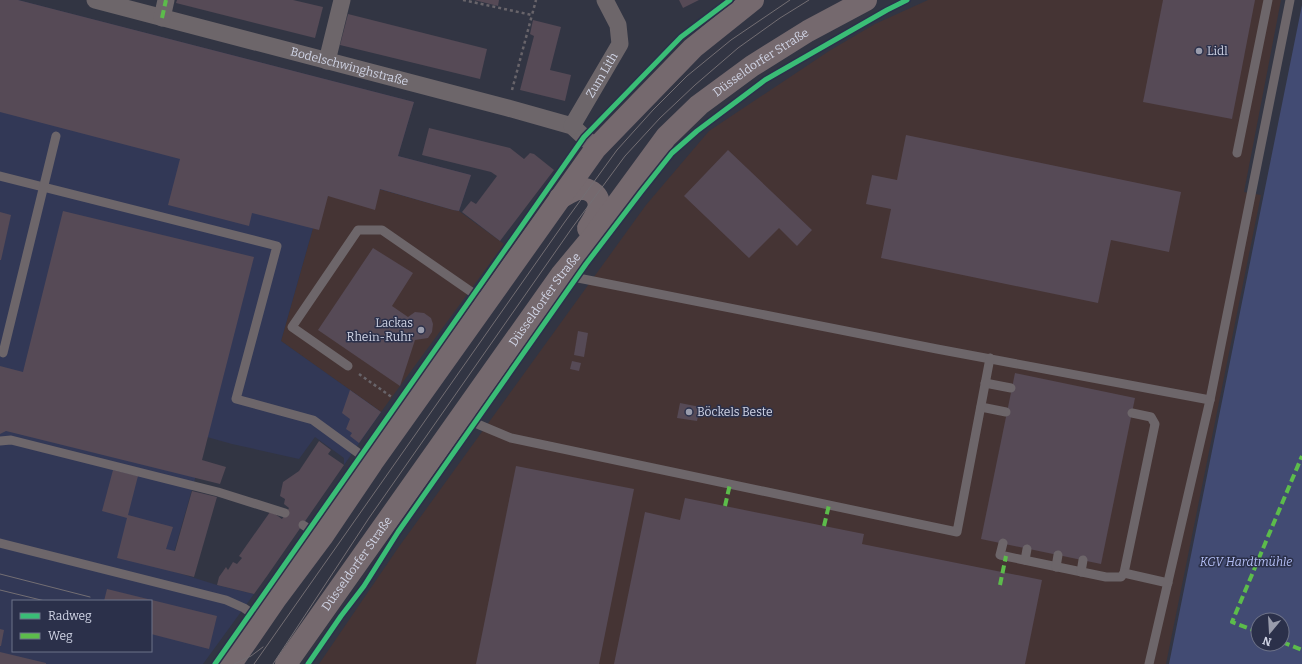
<svg xmlns="http://www.w3.org/2000/svg" width="1302" height="664" font-family="Bitter,serif">
<style>
.commercial{fill:#453434}
.built{fill:#323856;fill-rule:evenodd}
.green{fill:#424b73;fill-rule:evenodd}
.building{fill:#564a56}
.lines{fill:none;stroke-linecap:round;stroke-linejoin:round}
.path{stroke:#68646a;stroke-width:2.5;stroke-dasharray:3 3;stroke-linecap:butt}
.lane{stroke:#6d666a;stroke-width:9}
.street{stroke:#6d666a;stroke-width:17}
.secondary{stroke:#75696e;stroke-width:22}
.tram{stroke:#736e73;stroke-width:1}
.quiet{stroke:#5cbc4b;stroke-width:4;stroke-dasharray:8 4;stroke-linecap:butt}
.cycleway-casing{stroke:#2b304a;stroke-width:8}
.cycleway{stroke:#3abd76;stroke-width:5}
.poi-dot{fill:#999cac;stroke:#2b304a;stroke-width:1.5}
.labels{text-anchor:middle;stroke-width:3;stroke-linejoin:round;paint-order:stroke}
.poi-label{font-size:12px;fill:#d0d4e5;stroke:#2b304a;text-anchor:start}
.street-label{font-size:12px;fill:#d0d4e5;stroke:#2b304a}
.park-label{font-size:12px;font-style:italic;fill:#b3bef4;stroke:#2b304a}
</style>
<rect width="100%" height="100%" fill="#323543"/>
<g class="commercial">
<polygon points="928,0 1281,0 1244,192 1261,195 1166,664 319,664 398,548 646,205 709,131 829,51 875,24"/>
<polygon points="380,189 453,210 459,211 504,244 381,412 281,341 313,228 328,196"/>
</g>
<path class="built" d="M0,0H18L414,102L398,156L471,175L459,211L332,176L313,228L281,341L381,412L344,465V458L315,437L299,459L232,444L207,437L169,570L217,585L254,594L203,664H0ZM13,601H151V651H13Z"/>
<path class="green" d="M1302,5V664H1169ZM1258,620H1282V644H1258Z"/>
<g class="building">
<polygon points="0,0 18,0 414,102 398,156 471,175 459,211 453,210 380,189 375,210 328,196 319,230 252,213 249,226 168,205 180,159 0,112"/>
<polygon points="177,0 293,0 323,7 315,38 176,3"/>
<polygon points="474,0 499,0 498,6"/>
<polygon points="679,0 699,0 683,8"/>
<polygon points="1163,0 1255,0 1232,119 1143,102"/>
<polygon points="348,14 487,49 480,79 340,45"/>
<polygon points="533,20 561,27 550,70 571,75 565,101 520,90 534,36 530,34"/>
<polygon points="429,128 510,148 524,159 530,153 534,154 554,170 500,241 462,212 471,201 476,204 497,176 491,172 422,155"/>
<polygon points="906,135 1181,192 1169,252 1111,240 1098,303 881,258 891,209 866,204 872,175 897,180"/>
<polygon points="728,150 812,230 797,246 779,228 749,258 684,196"/>
<polygon points="63,211 254,257 202,460 226,467 220,484 6,431 0,434 0,366 23,372"/>
<polygon points="0,212 11,215 1,260 0,260"/>
<polygon points="373,248 413,273 392,306 408,317 415,312 424,313 431,318 433,324 432,332 428,338 415,340 400,386 318,330"/>
<polygon points="578,331 588,333 584,357 574,355"/>
<polygon points="572,361 581,363 579,371 570,369"/>
<polygon points="1015,373 1135,398 1101,564 981,539"/>
<polygon points="350,390 381,412 359,443 350,436 352,433 346,429 350,419 342,413"/>
<polygon points="680,403 700,407 697,421 677,418"/>
<polygon points="319,441 331,450 328,454 344,465 267,576 254,594 217,585 219,577 226,567 228,570 233,562 237,564 242,558 239,556 270,512 275,514 282,519 289,508 284,504 285,499 280,496 283,482 299,471"/>
<polygon points="516,466 634,489 599,664 476,664"/>
<polygon points="113,470 138,476 128,515 173,527 166,549 175,551 192,491 217,497 194,577 117,558 127,518 102,511"/>
<polygon points="685,498 864,534 862,544 1042,580 1025,664 614,664 645,512 680,520"/>
<polygon points="107,589 217,616 209,649 151,634 151,601 104,601"/>
<polygon points="0,629 4,630 1,646 0,646"/>
<polygon points="0,652 46,663 46,664 0,664"/>
</g>
<g class="lines">
<g class="path">
<polyline points="463,0 532,15 536,0"/>
<polyline points="512,90 532,15"/>
<polyline points="359,374 393,398"/>
</g>
<g class="lane">
<polyline points="1237,153 1268,0"/>
<polyline points="0,176 277,246 236,399 313,420 372,463"/>
<polyline points="563,275 937,349 1210,400 1290,0"/>
<polyline points="3,353 56,136"/>
<polyline points="348,366 292,327 358,230 382,230 486,302"/>
<polyline points="985,383 1011,388"/>
<polyline points="981,407 1006,412"/>
<polyline points="465,411 475,423 511,438 957,532 990,358"/>
<polyline points="0,441 11,440 218,492 285,513"/>
<polyline points="303,525 322,537"/>
<polyline points="0,543 226,600 244,608 261,620"/>
<polyline points="1003,543 1000,555 1106,577 1121,577 1124,573 1155,424 1151,417 1132,413"/>
<polyline points="1025,560 1027,549"/>
<polyline points="1056,567 1058,555"/>
<polyline points="1081,572 1083,560"/>
<polyline points="1124,573 1168,583"/>
<polyline points="1149,664 1210,400"/>
</g>
<g class="street">
<path id="s1" d="M95,0L508,108L572,126L596,148"/>
<polyline points="162,18 166,0"/>
<polyline points="327,61 342,0"/>
<path id="s2" d="M572,126L620,44L618,25L605,0"/>
</g>
<g class="secondary">
<path d="M560,198C566,195 574,189 580,189C584,188 589,190 592,192C606,202 595,217 588,228"/>
<polyline points="231,664 275,600 322,537 372,463 596,148 693,48 753,0"/>
<path id="s3" d="M286,664L561,275L595,234L666,137L699,105L752,66L808,31L866,0"/>
</g>
<g class="tram">
<polyline points="0,574 90,597"/>
<polyline points="0,590 45,601"/>
<polyline points="234,664 251,656 263,647"/>
<polyline points="254,664 564,223 617,150 653,110 687,76 731,40 790,0"/>
<polyline points="273,664 369,518 572,228 625,156 660,118 695,85 738,48 780,18 809,0"/>
</g>
<g class="quiet">
<polyline points="162,18 166,0"/>
<polyline points="725,506 730,484"/>
<polyline points="824,526 829,505"/>
<polyline points="1000,585 1006,556"/>
<polyline points="1258,632 1232,622 1302,456"/>
<polyline points="1282,642 1302,650"/>
</g>
<defs>
<g id="cycleway">
<polyline points="215,664 584,137 681,37 730,0"/>
<polyline points="308,664 341,616 364,586 398,532 586,264 641,192 672,153 697,131 765,80 887,10 907,0"/>
</g>
</defs>
<use href="#cycleway" class="cycleway-casing"/>
<use href="#cycleway" class="cycleway"/>
</g>
<g class="poi-dot">
<circle cx="1199" cy="51" r="4"/>
<circle cx="421" cy="330" r="4"/>
<circle cx="689" cy="412" r="4"/>
</g>
<g class="labels">
<g class="poi-label">
<text x="1207" y="55">Lidl</text>
<text x="413" y="327" text-anchor="end">Lackas<tspan x="413" dy="14">Rhein-Ruhr</tspan></text>
<text x="697" y="416">Böckels Beste</text>
</g>
<g class="street-label">
<text dy="4" stroke="none"><textPath href="#s3" startOffset="771">Düsseldorfer Straße</textPath></text>
<text dy="4" stroke="none"><textPath href="#s1" startOffset="263">Bodelschwinghstraße</textPath></text>
<text dy="4" stroke="none"><textPath href="#s2" startOffset="59">Zum Lith</textPath></text>
<text dy="4" stroke="none"><textPath href="#s3" startOffset="447">Düsseldorfer Straße</textPath></text>
<text dy="4" stroke="none"><textPath href="#s3" startOffset="123">Düsseldorfer Straße</textPath></text>
</g>
<g class="park-label">
<text x="1246" y="566">KGV Hardtmühle</text>
</g>
</g>
<rect x="12" y="600" width="140" height="52" fill="#2b304a" stroke="#6d7288"/>
<rect x="20" y="613" width="20" height="6" fill="#3abd76" stroke="#6d7288"/>
<text x="48" y="620" font-size="12" fill="#d0d4e5">Radweg</text>
<rect x="20" y="633" width="20" height="6" fill="#5cbc4b" stroke="#6d7288"/>
<text x="48" y="640" font-size="12" fill="#d0d4e5">Weg</text>
<g transform="translate(1270 632) rotate(198)"><circle r="19" fill="#2b304a" stroke="#6d7288"/>
<path d="M0-3L7 15L0 10L-7 15Z" fill="#999cac"/>
<text y="-6" font-size="11" font-weight="bold" text-anchor="middle" fill="#d0d4e5">N</text>
</g>
</svg>
